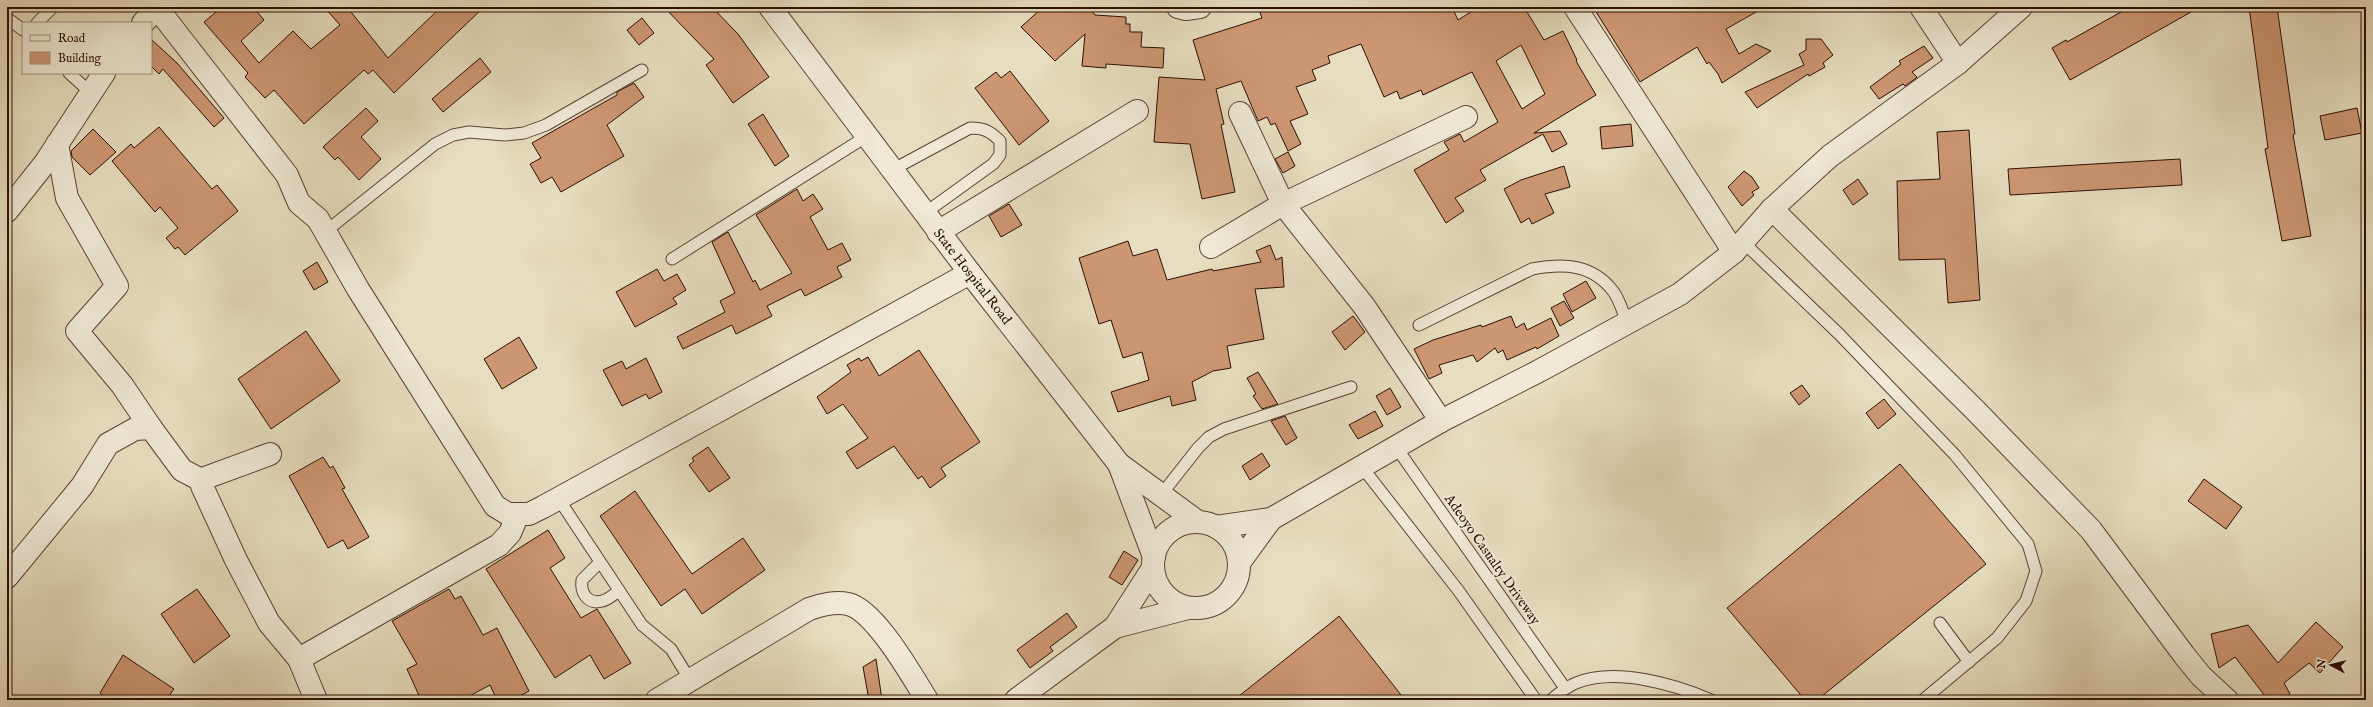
<svg xmlns="http://www.w3.org/2000/svg" width="2373" height="707" font-family="'IM FELL English',serif">
<style>
.building{fill:#cd9773;stroke:#2b0e02;fill-rule:evenodd}
.lines{fill:none;stroke-linecap:round;stroke-linejoin:round}
.lane-casing{stroke:#5a4232;stroke-width:13}
.street-casing{stroke:#5a4232;stroke-width:24}
.lane{stroke:#efe9d6;stroke-width:11}
.street{stroke:#efe9d6;stroke-width:22}
.labels{text-anchor:middle;stroke-width:3.5;stroke-linejoin:round;paint-order:stroke}
.street-label{font-size:14px;fill:#2b0e02;stroke:#efe9d6}
</style>
<rect width="100%" height="100%" fill="#e7ddc0"/>
<filter id="stains"><feTurbulence type="fractalNoise" baseFrequency=".005" numOctaves="4"/><feColorMatrix values="0 0 0 0 .2 0 0 0 0 .09 0 0 0 0 .02 0 0 0 .5 -.17"/></filter>
<radialGradient id="worn" r=".72"><stop offset=".6" stop-color="#630" stop-opacity="0"/><stop offset="1" stop-color="#630" stop-opacity=".3"/></radialGradient>
<g class="building">
<polygon points="222,7 253,7 264,20 241,41 259,63 293,31 311,49 340,25 324,7 347,7 388,58 441,7 484,7 394,93 373,70 368,74 364,70 304,124 274,90 265,98 245,77 248,73 204,22"/>
<polygon points="664,7 712,7 738,34 769,77 733,103 706,65 714,59"/>
<polygon points="1043,7 1089,7 1095,15 1126,17 1126,24 1130,24 1130,32 1142,32 1141,47 1164,48 1163,68 1106,64 1106,68 1082,66 1085,34 1055,61 1021,27"/>
<path d="M1258,7H1452L1458,20L1479,7H1524L1544,40L1563,31L1577,60L1576,61L1596,95L1534,133L1560,131L1567,144L1552,152L1543,134L1480,170L1486,180L1455,198L1464,211L1446,223L1414,170L1449,150L1444,142L1460,134L1464,142L1498,122L1472,72L1423,95L1421,90L1400,99L1397,91L1384,97L1361,44L1328,56L1330,63L1312,70L1316,80L1296,87L1308,114L1290,121L1301,144L1288,151L1275,123L1271,125L1267,117L1258,121L1241,81L1216,89L1224,124L1221,125L1235,192L1202,199L1190,144L1154,142L1159,77L1205,80L1193,40L1262,18ZM1521,45L1545,94L1522,109L1496,61Z"/>
<polygon points="1593,7 1765,7 1726,29 1739,54 1756,44 1771,51 1722,83 1718,74 1709,62 1707,64 1697,47 1640,82"/>
<polygon points="2130,7 2200,7 2070,80 2052,48 2066,40 2067,42"/>
<polygon points="2249,7 2277,7 2295,134 2293,135 2311,236 2282,241 2265,149 2268,148"/>
<polygon points="642,18 654,33 639,45 627,30"/>
<polygon points="1806,39 1821,39 1833,55 1823,63 1825,67 1809,76 1808,74 1757,108 1745,92 1804,65 1799,54 1806,50"/>
<polygon points="152,40 177,63 224,118 214,127 163,69 159,74 151,66"/>
<polygon points="1924,46 1933,58 1912,72 1917,77 1915,79 1905,86 1903,84 1879,99 1870,87 1901,64 1899,61"/>
<polygon points="480,58 491,72 443,112 432,99"/>
<polygon points="1010,71 1049,121 1019,145 975,88 996,72 1001,78"/>
<polygon points="634,83 644,97 607,125 624,156 561,192 552,177 541,183 530,164 541,158 532,143 617,95 617,92"/>
<polygon points="366,108 378,121 361,137 381,159 359,180 338,157 335,160 323,147"/>
<polygon points="2357,108 2362,133 2325,140 2320,116"/>
<polygon points="763,114 789,156 775,166 748,124"/>
<polygon points="1631,124 1633,146 1602,149 1600,127"/>
<polygon points="159,127 212,189 217,185 238,211 185,255 178,247 175,249 166,238 178,228 160,207 155,212 112,161 131,144 134,148"/>
<polygon points="93,129 116,152 90,175 72,157 71,151"/>
<polygon points="1969,130 1980,300 1948,303 1945,259 1899,260 1897,181 1940,179 1937,132"/>
<polygon points="1288,152 1295,166 1283,173 1275,159"/>
<polygon points="2180,159 2182,185 2010,195 2008,169"/>
<polygon points="1564,166 1570,187 1545,194 1554,213 1532,224 1529,218 1521,223 1504,189 1521,180"/>
<polygon points="1744,171 1752,177 1759,188 1752,192 1754,195 1742,206 1728,187"/>
<polygon points="1858,179 1868,194 1853,205 1843,190"/>
<polygon points="797,189 803,201 813,194 823,209 810,217 828,250 842,243 851,260 837,267 842,277 805,296 801,289 767,306 772,316 736,334 732,325 683,349 677,337 725,312 720,301 735,293 712,242 728,232 753,282 755,280 760,290 792,273 756,215"/>
<polygon points="1009,204 1022,225 1001,237 989,216"/>
<polygon points="1128,241 1133,256 1157,249 1167,280 1212,269 1213,271 1261,262 1256,251 1270,245 1276,260 1282,257 1284,287 1255,289 1264,339 1227,346 1231,368 1213,371 1192,382 1196,400 1172,406 1170,396 1118,412 1111,392 1149,380 1142,352 1123,358 1111,320 1099,324 1079,258"/>
<polygon points="317,262 328,282 314,290 303,271"/>
<polygon points="657,269 664,281 677,274 686,290 673,298 677,304 635,327 616,292"/>
<polygon points="1586,281 1596,298 1572,312 1563,294"/>
<polygon points="1564,301 1574,318 1560,326 1551,308"/>
<polygon points="1353,316 1365,332 1345,350 1332,332"/>
<polygon points="1511,316 1516,328 1524,323 1527,330 1551,318 1559,336 1537,349 1536,347 1507,360 1503,350 1498,353 1495,348 1477,362 1473,355 1439,365 1442,373 1429,379 1414,349 1433,340 1481,325 1482,327"/>
<polygon points="306,331 340,381 271,429 238,379"/>
<polygon points="519,337 537,368 502,389 484,359"/>
<polygon points="919,350 980,442 941,468 946,476 930,488 922,476 918,479 894,446 857,469 846,452 868,438 843,404 827,414 817,397 851,372 847,365 859,358 861,361 868,357 879,376"/>
<polygon points="646,358 662,392 649,399 646,394 622,406 603,370 622,361 626,369"/>
<polygon points="1258,372 1277,403 1278,404 1262,409 1253,396 1256,394 1247,378"/>
<polygon points="1802,385 1810,396 1799,405 1790,393"/>
<polygon points="1390,388 1401,407 1387,415 1376,396"/>
<polygon points="1884,399 1896,414 1878,429 1866,413"/>
<polygon points="1375,411 1383,426 1358,439 1349,425"/>
<polygon points="1285,416 1297,438 1286,445 1271,421"/>
<polygon points="708,447 730,478 709,492 689,465 694,461 692,458"/>
<polygon points="1262,453 1270,466 1250,480 1242,466"/>
<polygon points="323,457 330,468 333,466 345,488 342,489 369,537 348,549 343,540 328,548 289,476"/>
<polygon points="1900,464 1986,564 1817,700 1805,700 1727,608"/>
<polygon points="2204,479 2242,507 2226,529 2188,501"/>
<polygon points="635,491 692,574 743,538 765,570 702,614 685,589 661,606 600,516"/>
<polygon points="548,530 565,558 550,568 581,618 597,609 631,663 604,679 590,655 555,678 486,569"/>
<polygon points="1124,551 1138,560 1122,585 1109,577"/>
<polygon points="197,589 230,636 194,663 161,614"/>
<polygon points="449,589 455,599 461,596 483,635 497,628 529,691 512,700 497,700 490,685 462,700 421,700 407,669 417,664 392,621"/>
<polygon points="1067,613 1077,627 1050,647 1053,651 1030,668 1017,650"/>
<polygon points="1339,616 1405,700 1234,700 1332,622"/>
<polygon points="2316,622 2343,647 2320,673 2309,663 2284,683 2290,694 2281,700 2268,700 2235,657 2219,668 2211,634 2248,625 2278,663"/>
<polygon points="123,655 174,689 166,700 110,700 100,693"/>
<polygon points="876,659 882,700 869,700 863,667"/>
</g>
<g class="lines">
<defs>
<g id="lane">
<polyline points="2366,7 2366,9"/>
<polyline points="7,18 23,30"/>
<polyline points="37,23 53,7"/>
<polyline points="69,73 91,93"/>
<path d="M892,170L970,128C984,128 990,131 1000,141V155L993,164L925,213"/>
<polyline points="325,232 435,144 453,135 469,132 505,135 524,133 546,125 642,70"/>
<polyline points="1743,242 1839,334 1955,455 2028,544 2036,571 2026,601 1997,638 1923,700"/>
<polyline points="672,259 867,136"/>
<path d="M1419,325L1532,269C1564,263 1592,264 1613,291C1620,300 1623,313 1627,323"/>
<polyline points="1396,447 1565,688"/>
<polyline points="1362,467 1458,590 1536,700"/>
<polyline points="1161,495 1198,448 1209,437 1224,429 1351,387"/>
<polyline points="558,498 642,625 671,649 690,680"/>
<path d="M600,562L582,580C580,593 588,605 602,601C608,600 614,594 619,591"/>
<polyline points="1940,623 1969,662"/>
<path d="M1551,700C1559,693 1566,687 1576,683C1615,667 1674,684 1711,700"/>
</g>
<g id="street">
<polyline points="770,7 970,273 1119,464 1154,557"/>
<polyline points="1178,7 1186,9 1200,7"/>
<polyline points="1575,7 1734,252"/>
<polyline points="1921,7 1958,63"/>
<polyline points="157,8 287,175 299,203 318,219 358,289 495,506 508,514 529,514 543,507 970,273"/>
<polyline points="143,23 158,7"/>
<polyline points="1240,113 1283,204 1364,306 1441,421"/>
<polyline points="57,144 67,198 117,286 77,331 122,385 151,428"/>
<polyline points="1772,209 1976,411 2091,530 2184,655 2201,676 2227,700"/>
<polyline points="7,211 45,163 104,73"/>
<polyline points="938,232 1137,111"/>
<polyline points="1211,247 1283,204 1466,117"/>
<polyline points="270,454 205,478 202,486 236,560 269,623 299,659 316,700"/>
<polyline points="1119,464 1198,522"/>
<circle cx="1196" cy="565" r="43"/>
<polyline points="1216,527 1271,519 1441,421 1539,371 1680,294 1734,252 1772,209 1830,156 1958,63 2021,7"/>
<polyline points="1239,563 1271,519"/>
<polyline points="7,577 82,486 108,444 135,429 151,428 182,470 203,481"/>
<polyline points="1115,627 1188,608"/>
<polyline points="299,659 499,545 510,533 518,514"/>
<path d="M657,700L809,609C821,605 835,601 848,604C875,610 912,676 927,700"/>
<polyline points="1016,700 1115,627 1153,568"/>
</g>
</defs>
<use href="#lane" class="lane-casing"/>
<use href="#street" class="street-casing"/>
<use href="#lane" class="lane"/>
<use href="#street" class="street"/>
</g>
<g class="labels">
<g class="street-label">
<text transform="translate(973 276) rotate(52)" y="5">State Hospital Road</text>
<text transform="translate(1493 559) rotate(55)" y="5">Adeoyo Casualty Driveway</text>
</g>
</g>
<rect width="2373" height="707" fill="none" stroke="#e7ddc0" stroke-width="24"/>
<rect x="8" y="8" width="2357" height="691" fill="none" stroke="#2b0e02" stroke-width="2"/>
<rect x="12" y="12" width="2349" height="683" fill="none" stroke="#2b0e02"/>
<rect x="22" y="22" width="130" height="52" fill="#efe9d6" stroke="#a19181"/>
<rect x="30" y="35" width="20" height="6" fill="#efe9d6" stroke="#a19181"/>
<text x="58" y="42" font-size="12" fill="#2b0e02">Road</text>
<rect x="30" y="52" width="20" height="12" fill="#cd9773" stroke="#a19181"/>
<text x="58" y="62" font-size="12" fill="#2b0e02">Building</text>
<g transform="translate(2331 665) rotate(277)" stroke="#efe9d6" stroke-width="3" paint-order="stroke">
<path d="M0-3L7 15L0 10L-7 15Z" fill="#2b0e02"/>
<text y="-6" font-size="11" font-weight="bold" text-anchor="middle" fill="#2b0e02">N</text>
</g>
<rect width="100%" height="100%" filter="url(#stains)"/>
<rect width="100%" height="100%" fill="url(#worn)"/>
</svg>
